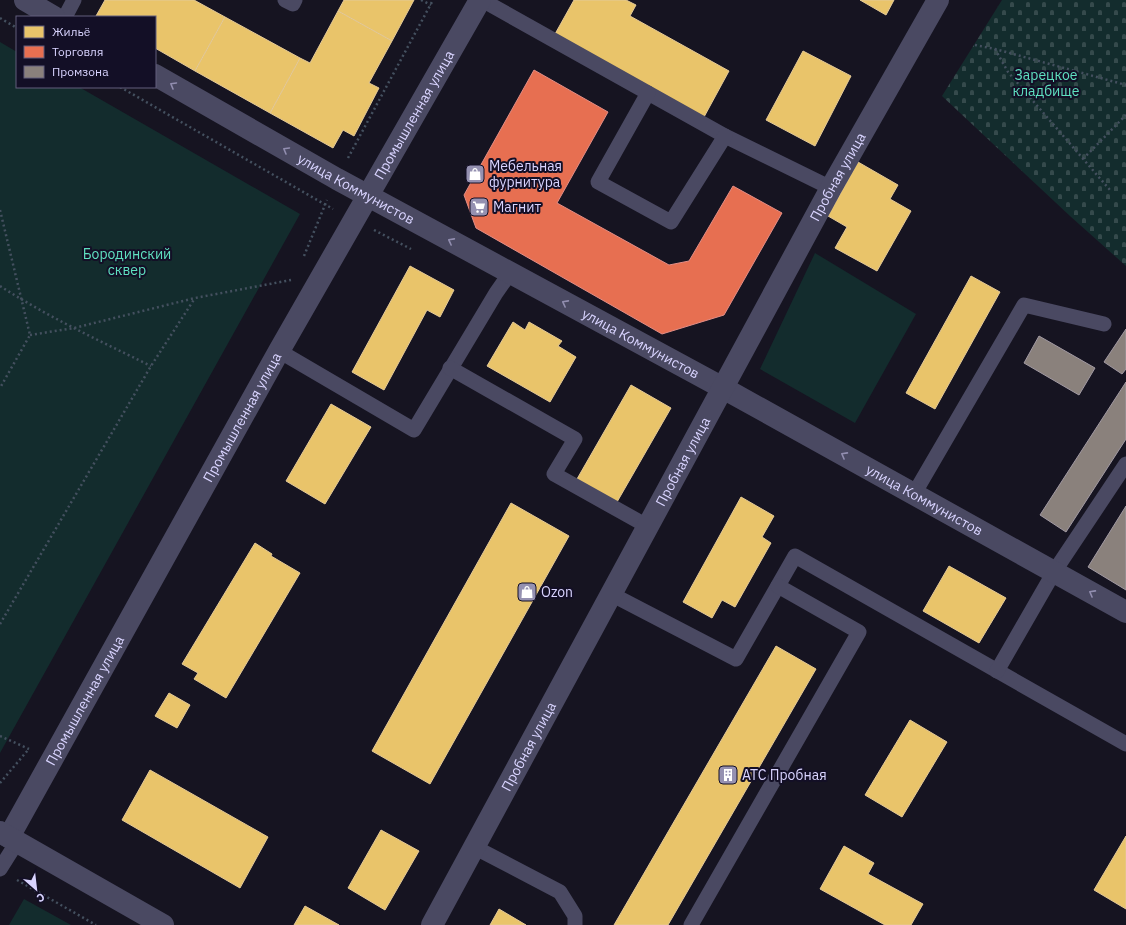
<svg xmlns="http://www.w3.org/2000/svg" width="1126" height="925" font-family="'IBM Plex Sans',sans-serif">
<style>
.green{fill:#132c2d}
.cemetery{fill:url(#cemetery-stones)}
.homes{fill:#e9c46a;stroke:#e4c997}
.shops{fill:#e76f51;stroke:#e38d85}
.industry{fill:#8a817c;stroke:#a29aa3}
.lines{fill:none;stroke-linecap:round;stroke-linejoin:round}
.path{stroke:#44505f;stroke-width:2.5;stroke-dasharray:2 3;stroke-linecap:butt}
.service{stroke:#4a4962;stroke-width:15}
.minor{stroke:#4a4962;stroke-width:22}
.tertiary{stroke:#4a4962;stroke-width:22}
.oneway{stroke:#928eb0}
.labels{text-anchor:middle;stroke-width:4;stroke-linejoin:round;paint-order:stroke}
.park-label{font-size:14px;fill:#5fe0c0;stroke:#130f26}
.street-label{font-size:14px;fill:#d9d4ff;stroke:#130f26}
.poi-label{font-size:14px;fill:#d9d4ff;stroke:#130f26;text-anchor:start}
</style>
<defs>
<pattern id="cemetery-stones" width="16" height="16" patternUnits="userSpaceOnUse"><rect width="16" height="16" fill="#132c2d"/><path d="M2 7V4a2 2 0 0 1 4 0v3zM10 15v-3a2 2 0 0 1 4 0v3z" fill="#354a4c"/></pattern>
</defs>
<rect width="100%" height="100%" fill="#161421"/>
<g class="green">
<polygon points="0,42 17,52 17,87 79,87 300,214 0,753"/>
<polygon points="815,253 916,314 855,423 760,369"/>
<polygon points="24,899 71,925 9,925"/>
</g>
<polygon class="cemetery" points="1002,0 1126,0 1126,266 1070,216 942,96"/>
<g class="homes">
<polygon points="105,0 194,0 225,17 195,71 155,48 155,17 99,17 96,16"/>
<polygon points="344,0 414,0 392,41 338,11"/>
<polygon points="574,0 626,0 636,5 630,16 729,71 704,117 555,34"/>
<polygon points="860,0 894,0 886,15"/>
<polygon points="338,11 392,41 369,83 379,88 354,136 343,130 333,148 270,113 300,58 310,63"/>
<polygon points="225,17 300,58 270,113 195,71"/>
<polygon points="803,51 851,76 815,146 766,120"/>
<polygon points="858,162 898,185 890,199 911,211 877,271 835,248 847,227 828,216"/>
<polygon points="410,266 454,290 440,317 427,310 384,390 352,372"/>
<polygon points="971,276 1000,292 935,409 906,393"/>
<polygon points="513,322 525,330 529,322 562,341 558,346 576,357 550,402 487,366"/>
<polygon points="631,385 671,408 617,502 577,479"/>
<polygon points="331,404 371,427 325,504 286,481"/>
<polygon points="741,497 774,516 762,537 771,543 735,607 722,600 712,618 683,602"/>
<polygon points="511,503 569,536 430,784 372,751"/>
<polygon points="255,543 272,554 271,556 300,573 226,698 194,679 198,673 182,664"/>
<polygon points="949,566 1006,598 979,643 923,611"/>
<polygon points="776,646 816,669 709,854 668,925 614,925"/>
<polygon points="169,693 190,705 177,728 155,716"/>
<polygon points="910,720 947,742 902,817 865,795"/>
<polygon points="150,770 268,837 240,888 122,820"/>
<polygon points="381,830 419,851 385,910 348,888"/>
<polygon points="1126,836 1126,909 1094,890"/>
<polygon points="844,846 874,863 868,874 923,904 911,925 885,925 820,889"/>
<polygon points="305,906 339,925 294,925"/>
<polygon points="499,909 526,925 490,925"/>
</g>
<polygon class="shops" points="534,70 608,112 557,203 669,265 689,261 733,186 782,213 724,315 662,334 476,228 464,195"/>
<g class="industry">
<polygon points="1126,329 1126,369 1122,374 1104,362"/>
<polygon points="1039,336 1095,368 1079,395 1024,363"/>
<polygon points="1126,382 1126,439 1066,532 1040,515"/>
<polygon points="1126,506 1126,590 1088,567"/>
</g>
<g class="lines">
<g class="path">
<polyline points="421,0 431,5"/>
<polyline points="0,18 17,28"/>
<polyline points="975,45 995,49 1126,85"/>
<polyline points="995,49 1008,72 1110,190"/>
<polyline points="120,87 333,209"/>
<polyline points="348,158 433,0"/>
<polyline points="1083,159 1126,115"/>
<polyline points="0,210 30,335 0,388"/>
<polyline points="374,230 411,249"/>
<polyline points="304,256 327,200"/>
<path d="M0,286C48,317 100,341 151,366"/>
<polyline points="30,335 74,328 195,298 291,280"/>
<polyline points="0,624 151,366 195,298"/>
<polyline points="0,736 29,749"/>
<polyline points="0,783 28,750"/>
<polyline points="17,880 96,925"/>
</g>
<g class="service">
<polyline points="285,0 293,4 295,0"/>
<polyline points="482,0 725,136 831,188"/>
<polyline points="65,17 74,0"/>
<polyline points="648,93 598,182 671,222 725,136"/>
<polyline points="279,351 414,430 496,293 510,273"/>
<polyline points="450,368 575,439 554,474 647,526"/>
<polyline points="914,494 1024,305 1104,324"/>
<polyline points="611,594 736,659 795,556 1126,744"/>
<polyline points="997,671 1054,572 1126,464"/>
<polyline points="474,847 560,892 575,916 575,925"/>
<polyline points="0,869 17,842"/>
<polyline points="691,925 859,632 778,586"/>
</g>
<g class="minor">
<polyline points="25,0 54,17"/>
<path id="s1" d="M155,75L337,179L723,388L1126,612"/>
<path id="s2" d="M9,837L279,351L480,0"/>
<path id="s3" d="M432,925L831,188L938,0"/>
</g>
<polyline class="tertiary" points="0,832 163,925"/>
</g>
<defs><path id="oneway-chevron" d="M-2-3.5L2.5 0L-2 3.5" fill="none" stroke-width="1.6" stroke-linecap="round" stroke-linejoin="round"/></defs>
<g class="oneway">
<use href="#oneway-chevron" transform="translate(173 85) rotate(-150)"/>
<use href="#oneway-chevron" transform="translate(286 150) rotate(-150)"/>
<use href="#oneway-chevron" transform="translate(451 241) rotate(-152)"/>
<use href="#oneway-chevron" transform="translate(565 303) rotate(-152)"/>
<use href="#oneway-chevron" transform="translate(844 455) rotate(-151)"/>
<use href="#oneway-chevron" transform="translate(1092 593) rotate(-151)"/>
</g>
<defs>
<symbol id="shop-square" viewBox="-11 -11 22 22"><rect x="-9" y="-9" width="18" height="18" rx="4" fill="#9591b1" stroke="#130f26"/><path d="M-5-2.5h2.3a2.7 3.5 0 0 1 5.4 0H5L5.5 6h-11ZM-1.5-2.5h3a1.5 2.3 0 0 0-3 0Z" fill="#fff"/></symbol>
<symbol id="supermarket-square" viewBox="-11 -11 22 22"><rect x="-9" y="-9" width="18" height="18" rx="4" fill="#9591b1" stroke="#130f26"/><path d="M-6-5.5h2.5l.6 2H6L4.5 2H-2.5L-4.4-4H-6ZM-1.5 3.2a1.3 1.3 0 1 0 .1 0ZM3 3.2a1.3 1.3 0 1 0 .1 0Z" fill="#fff"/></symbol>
<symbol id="building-square" viewBox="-11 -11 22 22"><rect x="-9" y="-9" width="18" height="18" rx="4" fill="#9591b1" stroke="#130f26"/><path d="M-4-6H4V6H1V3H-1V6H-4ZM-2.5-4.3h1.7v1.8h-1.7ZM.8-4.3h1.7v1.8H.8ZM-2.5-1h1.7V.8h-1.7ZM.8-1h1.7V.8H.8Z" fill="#fff"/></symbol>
</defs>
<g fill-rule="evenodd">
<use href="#shop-square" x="464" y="163" width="22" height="22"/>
<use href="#supermarket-square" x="468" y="196" width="22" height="22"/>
<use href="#shop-square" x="516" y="581" width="22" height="22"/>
<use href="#building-square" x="717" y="764" width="22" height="22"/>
</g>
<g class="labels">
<g class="park-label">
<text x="1046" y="80">Зарецкое<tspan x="1046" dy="16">кладбище</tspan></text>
<text x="127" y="259">Бородинский<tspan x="127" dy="16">сквер</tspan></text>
</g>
<g class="street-label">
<text dy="5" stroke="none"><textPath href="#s2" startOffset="828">Промышленная улица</textPath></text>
<text dy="5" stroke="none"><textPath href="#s3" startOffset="851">Пробная улица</textPath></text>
<text dy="5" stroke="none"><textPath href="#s1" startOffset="231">улица Коммунистов</textPath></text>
<text dy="5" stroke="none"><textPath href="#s1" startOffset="555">улица Коммунистов</textPath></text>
<text dy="5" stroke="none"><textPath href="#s2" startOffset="480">Промышленная улица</textPath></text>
<text dy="5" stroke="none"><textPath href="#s3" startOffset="527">Пробная улица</textPath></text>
<text dy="5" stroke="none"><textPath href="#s1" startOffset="879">улица Коммунистов</textPath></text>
<text dy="5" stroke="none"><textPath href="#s2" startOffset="156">Промышленная улица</textPath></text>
<text dy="5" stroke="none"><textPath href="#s3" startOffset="203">Пробная улица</textPath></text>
</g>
<g class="poi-label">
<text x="489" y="171">Мебельная<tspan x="489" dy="16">фурнитура</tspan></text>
<text x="493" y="212">Магнит</text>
<text x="541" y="597">Ozon</text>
<text x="742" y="780">АТС Пробная</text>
</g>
</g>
<rect x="16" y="16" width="140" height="72" fill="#130f26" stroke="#625e7d"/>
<rect x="24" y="26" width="20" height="12" fill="#e9c46a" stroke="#625e7d"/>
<text x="52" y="36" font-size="12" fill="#d9d4ff">Жильё</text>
<rect x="24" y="46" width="20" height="12" fill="#e76f51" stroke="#625e7d"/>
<text x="52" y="56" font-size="12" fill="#d9d4ff">Торговля</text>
<rect x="24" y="66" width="20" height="12" fill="#8a817c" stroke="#625e7d"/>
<text x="52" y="76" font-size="12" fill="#d9d4ff">Промзона</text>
<g transform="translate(36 889) rotate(152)" stroke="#130f26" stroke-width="3" paint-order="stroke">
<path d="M0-3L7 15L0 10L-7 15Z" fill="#d9d4ff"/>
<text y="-6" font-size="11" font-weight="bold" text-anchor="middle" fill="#d9d4ff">С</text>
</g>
</svg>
